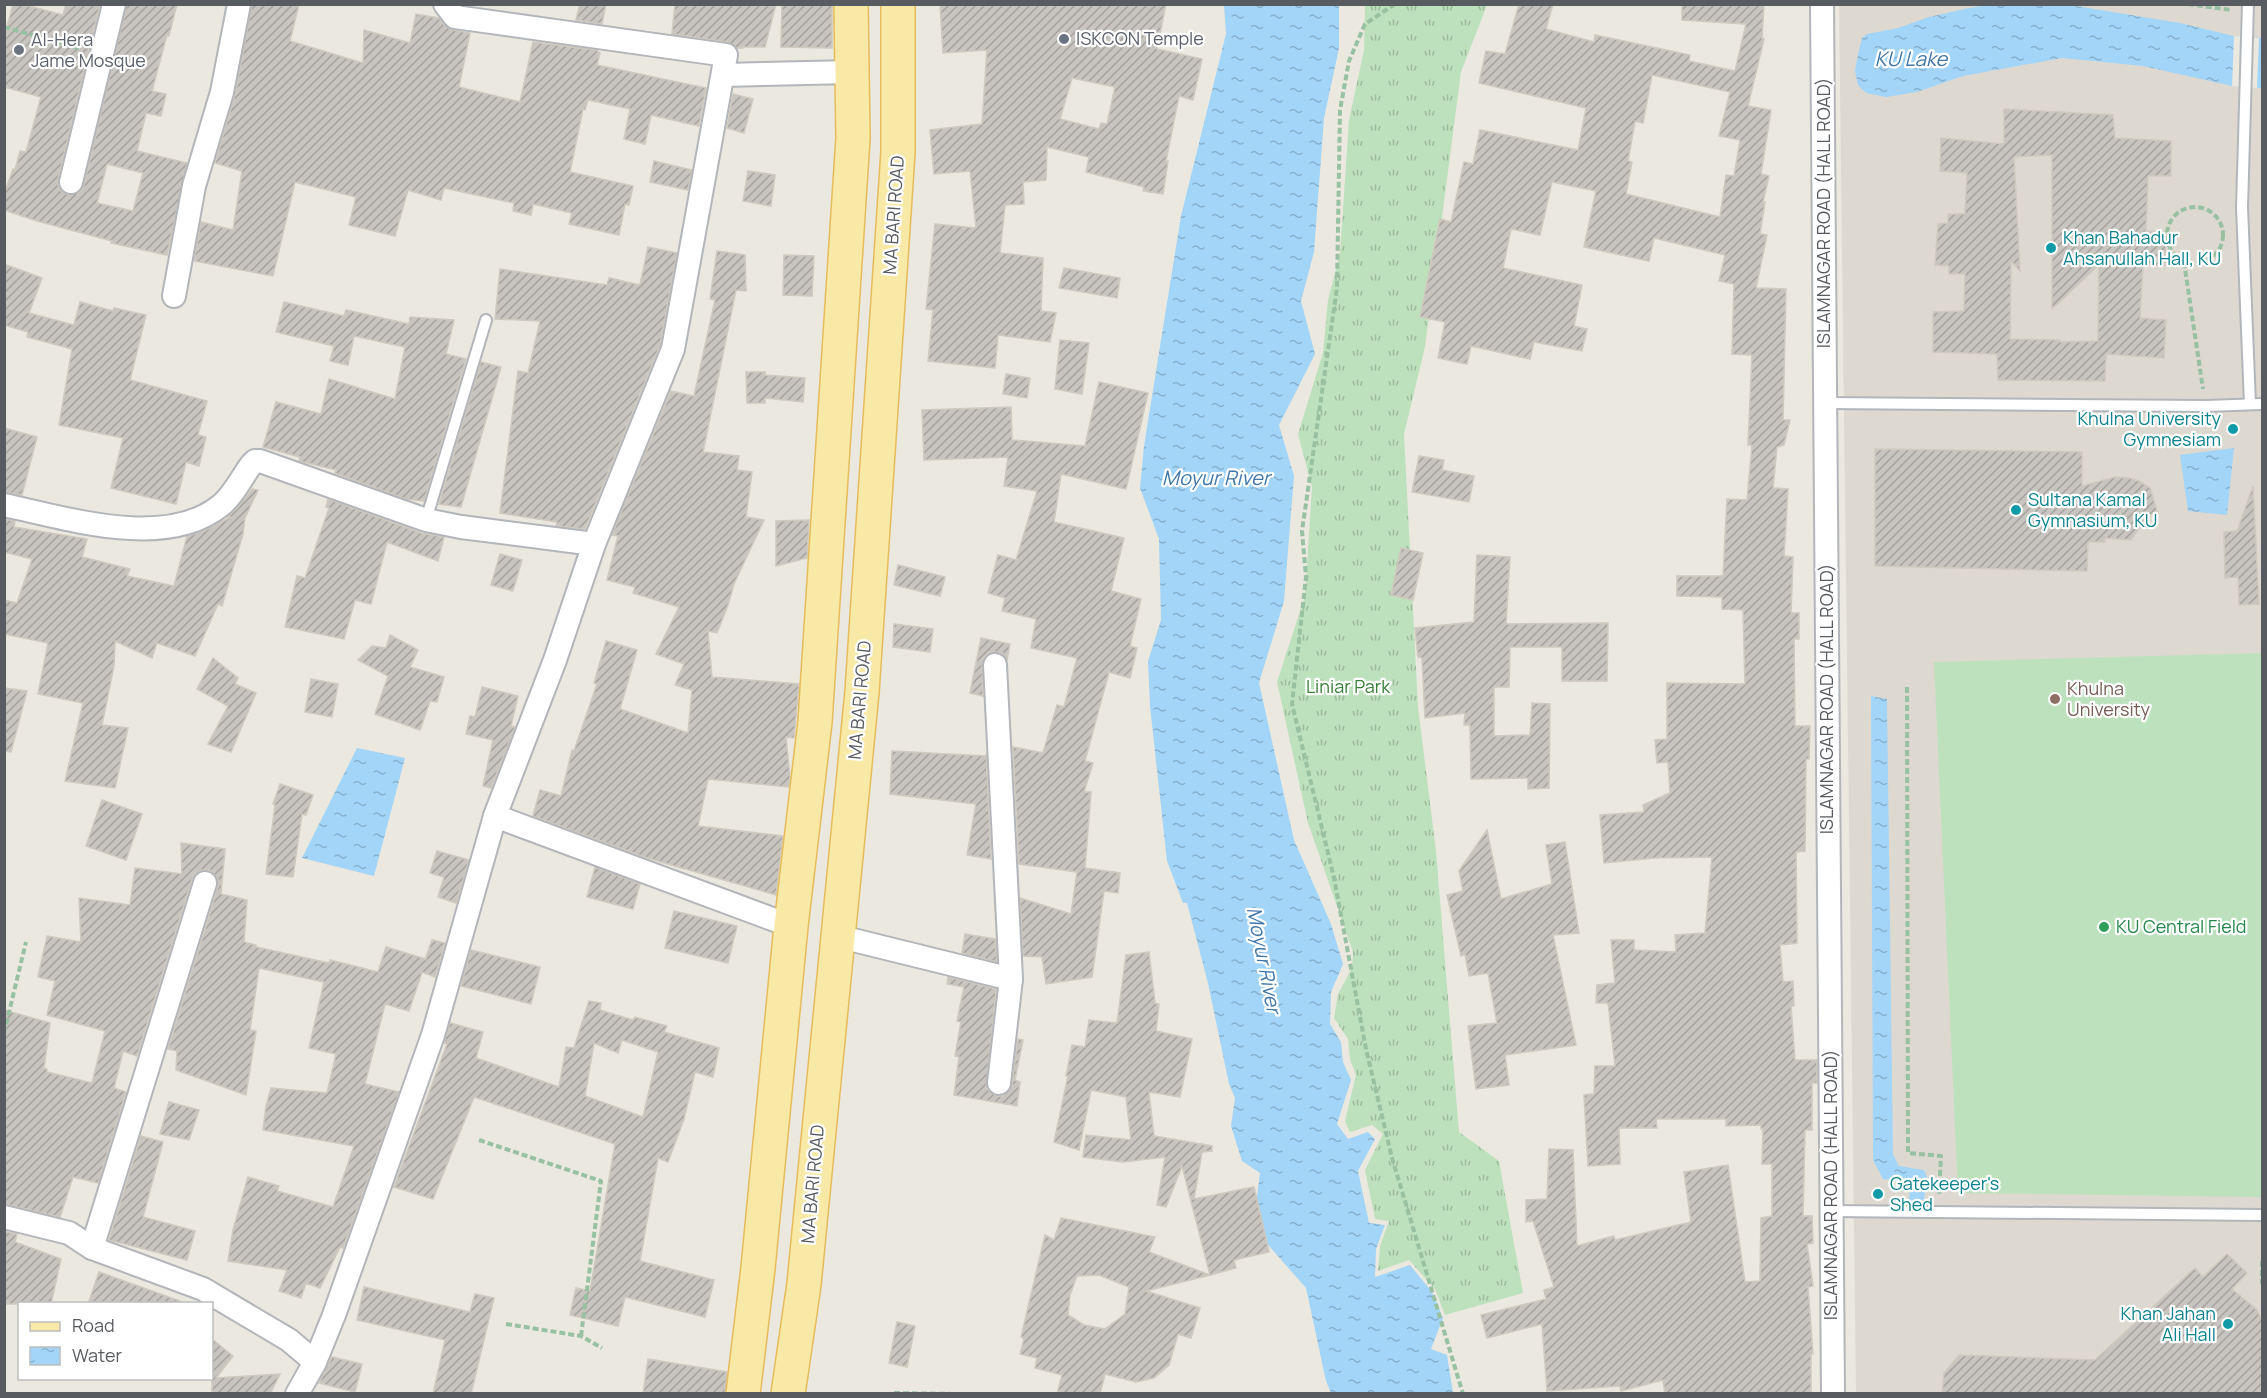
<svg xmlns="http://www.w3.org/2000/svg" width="2267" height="1398" font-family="Manrope,sans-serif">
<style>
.education{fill:#ddd9d1}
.grass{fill:url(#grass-tufts)}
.pitch{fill:#bee1bd}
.water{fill:url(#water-ripples)}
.pier{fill:#eae8df}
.building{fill:url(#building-hatch);stroke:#cfc9be;stroke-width:1.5;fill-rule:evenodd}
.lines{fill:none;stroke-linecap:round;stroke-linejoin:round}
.lane-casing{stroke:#b2b6ba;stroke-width:14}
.street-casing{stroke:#b2b6ba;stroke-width:26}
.primary-casing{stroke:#e6bc5c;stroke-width:36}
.path{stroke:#97c1a1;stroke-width:4;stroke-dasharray:6 3;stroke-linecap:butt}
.lane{stroke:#fff;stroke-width:10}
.street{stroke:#fff;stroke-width:22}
.primary{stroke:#f9e9a6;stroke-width:33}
.worship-dot{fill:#6b7280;stroke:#fff;stroke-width:2}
.culture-dot{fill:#0f9aa8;stroke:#fff;stroke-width:2}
.education-dot{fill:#8d6e63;stroke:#fff;stroke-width:2}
.leisure-dot{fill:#2e9e5b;stroke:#fff;stroke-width:2}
.labels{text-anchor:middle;stroke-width:4.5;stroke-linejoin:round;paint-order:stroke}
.worship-label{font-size:18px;fill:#5b616d;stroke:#fff;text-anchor:start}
.street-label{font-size:18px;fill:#585c60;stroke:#fff}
.culture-label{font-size:18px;fill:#0d838f;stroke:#fff;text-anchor:start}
.park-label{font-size:18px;fill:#397e3a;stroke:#fff}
.education-label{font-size:18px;fill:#785e54;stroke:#fff;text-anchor:start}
.leisure-label{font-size:18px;fill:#27864d;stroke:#fff;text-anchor:start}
.water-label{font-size:20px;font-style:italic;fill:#4277a8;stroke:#fff}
</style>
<defs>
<pattern id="grass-tufts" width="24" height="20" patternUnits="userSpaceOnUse" patternTransform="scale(1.5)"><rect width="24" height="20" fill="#bee1bd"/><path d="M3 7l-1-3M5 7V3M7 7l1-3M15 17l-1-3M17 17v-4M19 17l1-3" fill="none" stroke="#9dba9d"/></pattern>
<pattern id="water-ripples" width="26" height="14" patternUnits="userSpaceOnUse" patternTransform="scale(1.5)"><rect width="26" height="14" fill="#a2d5f8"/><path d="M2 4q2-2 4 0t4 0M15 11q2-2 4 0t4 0" fill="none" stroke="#87b0cc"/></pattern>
<pattern id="building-hatch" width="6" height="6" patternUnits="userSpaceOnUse" patternTransform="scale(1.5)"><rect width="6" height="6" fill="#c8c4bf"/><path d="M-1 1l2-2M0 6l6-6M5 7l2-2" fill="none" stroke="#a5a29f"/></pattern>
</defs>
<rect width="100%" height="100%" fill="#eae8df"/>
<polygon class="education" points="1839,5 2262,5 2262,1393 1856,1393"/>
<polygon class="grass" points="1365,5 1487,5 1461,72 1425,347 1404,434 1418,707 1436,851 1459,1132 1499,1161 1523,1293 1445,1315 1435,1289 1409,1260 1378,1271 1380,1246 1389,1221 1375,1219 1365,1170 1383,1134 1372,1125 1350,1132 1345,1121 1356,1075 1350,1059 1348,1039 1334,1018 1338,994 1352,968 1353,952 1308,823 1277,682 1305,596 1312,487 1298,434 1323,353 1328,300 1340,254 1349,120 1364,50"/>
<polygon class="pitch" points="2262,653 2262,1197 1958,1193 1934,662"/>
<g class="water">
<polygon points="1224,5 1339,5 1339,48 1324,118 1314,252 1301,301 1315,354 1279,425 1294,476 1284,601 1259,683 1294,840 1331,924 1343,964 1331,992 1330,1024 1341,1042 1343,1062 1351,1080 1337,1124 1348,1139 1368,1132 1375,1139 1358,1171 1369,1223 1385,1225 1376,1249 1375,1277 1410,1265 1432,1292 1443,1318 1431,1349 1447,1355 1453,1393 1331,1393 1326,1381 1306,1288 1262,1238 1256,1204 1260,1173 1242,1161 1231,1126 1235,1098 1229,1084 1208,983 1187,903 1183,903 1167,861 1150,706 1148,661 1161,620 1159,539 1140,488 1144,446 1181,216 1226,34"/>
<polygon points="1989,5 2070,5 2180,23 2234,36 2262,38 2262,88 2232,86 2143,66 2062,58 1963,76 1917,92 1886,97 1866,93 1858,85 1855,71 1858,54 1862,38 1867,34 1898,28 1929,17 1969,8"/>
<polygon points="2234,448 2227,515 2188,511 2180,455"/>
<polygon points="1871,696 1887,699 1893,1154 1899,1166 1924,1170 1927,1177 1924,1200 1909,1201 1910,1183 1883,1179 1873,1160"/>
<polygon points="357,748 405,758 374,876 302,858"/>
</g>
<polygon class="pier" points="2234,36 2259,38 2257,88 2232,86"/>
<g class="building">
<path d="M13,4H22L63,15L66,4H100L58,179V185L61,191L68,195L80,192L84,185L127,4H177L169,36L167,35L152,91L166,94L161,116L146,113L137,151L187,163L167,255L111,243L112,241L37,221L4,210V195L13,169L15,170L20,151L26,152L41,97L4,87V38ZM107,164L143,173L133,211L97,203Z"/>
<polygon points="252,4 299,4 290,41 363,63 364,30 410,43 416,14 439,18 445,26 452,30 470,33 459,87 520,102 533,42 596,50 600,53 597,65 706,88 699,126 651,115 645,144 624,139 630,109 588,100 585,110 583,109 570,172 633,186 629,205 625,204 619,235 569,224 572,213 533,204 531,215 513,211 514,203 444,188 441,200 408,190 395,236 349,225 356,197 295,182 273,276 194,261 201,222 233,230 242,171 215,163 235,95"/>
<polygon points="580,4 606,4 602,24 576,20"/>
<polygon points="675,4 776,4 765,47 743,47 743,48 737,48 728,42 672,34"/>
<polygon points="782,4 832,4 832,48 781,47"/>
<path d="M940,4H1166L1157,49L1202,59L1193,100L1179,96L1166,161H1168L1163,194L1143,191L1144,187L1086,172L1089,157L1047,147L1046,180L1023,182L1024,204L1005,205L1000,253L1043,258L1041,311L1056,313L1050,342L998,335L995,368L928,361L933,310L926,309L935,224L976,228L970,171L934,174L930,130L982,124L987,50L943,53ZM1072,78L1115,87L1107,124L1101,123L1099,129L1060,119Z"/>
<path d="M1519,4H1553L1546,29L1594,42L1595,35L1690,55L1689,61L1735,71L1746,24L1682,20V4H1764L1762,38L1764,39L1748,106L1771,110L1761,174L1769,176L1763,202H1765L1760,234L1767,235L1756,288L1786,289L1783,420H1790L1784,445L1777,447L1773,488L1788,489L1784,556L1793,557L1791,613H1799V639H1794L1795,726H1810L1809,759H1806L1805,851L1796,852L1797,943L1780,945L1783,982L1793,981L1794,1006H1791L1795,1060H1817V1083H1812V1130H1805L1803,1216H1812L1813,1243L1807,1244L1813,1286L1808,1287L1813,1354H1811V1394H1665L1663,1380L1621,1391L1620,1386L1547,1391L1542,1324L1487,1338L1481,1315L1546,1299L1544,1290L1554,1287L1533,1221L1526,1222V1200L1547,1199L1549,1149L1573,1150L1577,1246L1614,1236L1615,1240L1691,1222L1684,1172L1728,1165L1745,1282L1760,1281L1761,1218L1772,1216V1164H1762L1763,1129H1761V1125L1726,1126V1119H1656L1657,1128H1619L1620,1164L1588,1166L1584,1095L1594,1094L1595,1066H1615L1608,1003H1596L1597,985L1615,983L1611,940H1634V950L1676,952L1675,935L1705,933L1712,857L1655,858L1604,863L1600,815L1644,812L1643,805L1670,793L1668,762L1657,763L1655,740L1667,739V683L1745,684L1743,610L1722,609V597L1677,596V576H1723L1727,499L1747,500L1752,445H1748L1752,355L1732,354L1734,284L1719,281L1725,255L1654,238L1649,261L1584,247L1596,191L1552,182L1540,235L1511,229L1503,268L1582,285L1574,326L1587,329L1582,351L1534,342L1530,359L1471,346L1467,364L1438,358L1445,322L1420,317L1440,219L1451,222L1464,162L1473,164L1480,130L1578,150L1586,108L1479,83L1486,51L1505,54ZM1652,75L1730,92L1719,136L1740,140L1734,176L1726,175L1720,217L1626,194L1632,162L1628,161L1635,121L1643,123Z"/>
<polygon points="733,94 753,99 744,133 727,128"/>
<path d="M2004,109L2113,115L2115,138L2171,141V176H2148L2146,231L2166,232L2165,266L2143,264L2140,318L2166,320L2164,358L2106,354L2105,381L1998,380L1997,354L1933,352V312L1964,311L1965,274H1949V266L1935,265L1938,224L1948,223V214H1965L1967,173L1940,171L1941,138L2004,144ZM2052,155V309L2099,265L2098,341L2060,342V340L2010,339L2011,261L2020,271L2014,157Z"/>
<polygon points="654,161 692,170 688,190 650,182"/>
<polygon points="748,171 775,175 771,206 743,201"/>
<polygon points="648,247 677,253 660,345 585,529 556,526 557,522 500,513 518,371 528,373 540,321 495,319 500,269 607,285 609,278 640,285"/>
<polygon points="717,251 745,255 746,291 736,290 703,452 739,456 737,470 752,472 746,517 764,520 734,584 728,605 717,633 708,631 712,677 799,684 794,738 786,737 790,777 789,787 708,779 698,826 783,836 776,895 647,858 533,816 540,790 561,796 572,750 574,751 597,684 594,683 606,641 637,650 620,709 688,733 692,690 675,685 684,664 656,654 679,607 633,593 635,587 607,580 618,536 612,535 671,391 694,396 715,300 710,299"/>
<polygon points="784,255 814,256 812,296 783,295"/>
<polygon points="4,264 42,278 29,313 74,325 80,302 113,311 114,308 146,315 130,380 207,401 198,435 206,437 199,466 186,462 176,504 111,488 123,438 59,425 72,349 27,337 28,332 4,325"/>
<polygon points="1064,268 1120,278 1117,298 1059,288"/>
<polygon points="284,302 344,316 346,310 409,324 410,317 454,320 446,354 466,359 424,501 406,499 335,473 336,470 299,461 300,457 263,447 276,402 321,414 329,379 395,399 405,347 354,336 348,365 330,361 334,346 276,332"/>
<polygon points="1060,340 1089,343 1082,394 1055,389"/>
<polygon points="481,362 501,367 461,507 439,504"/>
<polygon points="746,372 765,372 765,375 805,378 803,402 765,398 765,403 747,403"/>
<polygon points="1006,374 1030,378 1027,398 1003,394"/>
<polygon points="1099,382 1148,393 1126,489 1061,474 1054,522 1124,538 1111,591 1141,599 1130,646 1137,648 1130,678 1109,672 1085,761 1093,763 1084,792 1091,792 1085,868 1120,873 1118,893 1104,891 1092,977 1046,984 1042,957 1023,956 1020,898 1071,914 1077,872 1019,864 1013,747 1043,753 1057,705 1064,707 1077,658 1031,648 1036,619 1002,611 1005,598 988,593 998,555 1016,560 1037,491 1004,486 1008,457 924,460 922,410 1011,407 1012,440 1085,446"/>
<polygon points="4,428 37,437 22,495 4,492"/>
<polygon points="1875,449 2082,452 2082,486 2115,477 2129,478 2139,481 2150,488 2158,514 2144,515 2145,528 2139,528 2131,540 2104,538 2105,542 2088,542 2087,571 1875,566"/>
<polygon points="1419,456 1444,460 1442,470 1474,476 1469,502 1412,492"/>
<polygon points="2253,486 2259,604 2239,605 2238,577 2225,578 2224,532 2237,531"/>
<polygon points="252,489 258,490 245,518 243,534 222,606 218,604 195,656 157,643 152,658 115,641 114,666 102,725 128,728 115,788 65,781 83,703 38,694 48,643 4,634 4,600 17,603 32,559 4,552 4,519 15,521 14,527 87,539 82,557 130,569 127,576 174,586 187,536 204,531 231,517 228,517 240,505"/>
<polygon points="328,499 421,533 444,537 438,561 387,542 371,604 355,600 344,639 285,627 297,576 305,578 329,508 326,507"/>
<polygon points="809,520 807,558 776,566 776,521"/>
<polygon points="1401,548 1423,553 1413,600 1391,595"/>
<polygon points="500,554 522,560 513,591 491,585"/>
<polygon points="1477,555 1510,557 1506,624 1608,623 1607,681 1562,681 1562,647 1510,647 1509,687 1494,687 1494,736 1530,735 1532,703 1550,704 1549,788 1528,789 1528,778 1471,779 1470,725 1464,725 1465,713 1425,718 1422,658 1418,657 1415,628 1474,622"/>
<polygon points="898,565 945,577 940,596 894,585"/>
<polygon points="894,624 933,629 930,652 893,647"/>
<polygon points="390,635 418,650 410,667 444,677 437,702 430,701 420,730 375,714 388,676 358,660 372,646 386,648"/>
<polygon points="981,638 1010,644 1007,660 1002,653 995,652 988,653 983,658 982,666 983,696 970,693"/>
<polygon points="213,658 238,678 235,684 256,693 231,752 208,744 228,706 197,689"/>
<polygon points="311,679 338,684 332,717 305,712"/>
<polygon points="482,687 518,696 511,726 515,727 491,788 483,786 493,740 466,734 470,716 475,717"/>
<polygon points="4,688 27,691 11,752 4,751"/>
<polygon points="892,751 986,756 986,754 991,859 967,855 976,804 890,794"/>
<polygon points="280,784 313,795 306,815 302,814 293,877 266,874 275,805 273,804"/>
<polygon points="102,800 142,814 126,860 86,846"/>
<polygon points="1487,830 1501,899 1552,884 1546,845 1565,842 1579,933 1553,935 1576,1045 1505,1055 1509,1085 1476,1089 1468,1026 1497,1023 1488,973 1469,976 1465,954 1461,956 1447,895 1463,891 1459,871"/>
<polygon points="181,843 225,849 221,894 247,900 244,942 256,945 256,947 329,963 330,960 378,972 386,947 426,959 425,960 432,940 445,943 435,977 422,972 409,1011 385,1004 365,1084 399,1092 343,1248 340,1247 320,1288 306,1283 301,1298 279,1291 287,1270 228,1261 233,1230 248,1177 279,1186 277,1191 333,1207 354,1146 263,1130 266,1106 271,1088 327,1093 336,1054 309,1048 324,982 259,968 250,1030 256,1031 246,1095 176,1070 177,1051 168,1049 218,887 218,879 210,870 201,870 195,874 192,879 137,1056 123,1051 114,1088 126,1092 98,1183 73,1177 60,1217 4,1204 4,1010 50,1023 44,1068 47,1069 47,1072 92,1083 105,1031 47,1015 55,981 38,977 47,936 81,942 79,898 130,905 135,868 182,874"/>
<polygon points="437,851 469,860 456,903 438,897 444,877 430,873"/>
<polygon points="595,867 640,884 633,909 587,897"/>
<polygon points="674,911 737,926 728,963 665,948"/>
<polygon points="965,934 995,939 997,962 962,953"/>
<polygon points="471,950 540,967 531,1004 461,986"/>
<polygon points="1149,952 1155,1003 1159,1004 1156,1031 1192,1039 1180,1097 1149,1092 1154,1136 1212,1146 1212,1151 1202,1152 1194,1199 1254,1187 1269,1252 1234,1260 1236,1268 1210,1275 1182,1166 1166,1207 1157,1205 1165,1157 1123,1162 1083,1157 1086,1135 1131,1140 1126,1097 1091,1090 1079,1150 1054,1142 1068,1076 1066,1076 1072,1045 1085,1047 1089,1020 1117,1023 1126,955"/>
<polygon points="948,977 996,989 986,1088 991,1093 997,1096 1004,1096 1009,1091 1012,1085 1018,1039 1023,1040 1015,1080 1020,1082 1017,1106 954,1095 959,1057 955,1056 961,1022 957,1021 964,987 947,984"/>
<path d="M589,1001L601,1003L600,1010L633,1020L635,1017L667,1026L664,1032L719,1048L713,1077L695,1072L684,1119L668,1162L658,1158L640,1261L714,1280L705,1317L625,1297L618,1326L570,1315L576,1288L590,1291L615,1144L474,1097L433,1199L394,1187L447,1044L444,1043L450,1023L483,1032L476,1058L559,1087L566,1047L574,1048ZM622,1040L658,1052L643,1117L585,1096L594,1043L618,1053Z"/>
<polygon points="169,1102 199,1110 189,1140 160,1134"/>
<polygon points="141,1136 163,1142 143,1217 195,1231 187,1260 109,1240"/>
<path d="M1061,1218L1155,1237L1149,1252L1210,1275L1146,1291L1200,1308L1191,1338L1178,1334L1169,1365L1154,1378L1136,1382L1105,1374L1100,1394H1057L1062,1375L1035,1368L1037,1358L1020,1354L1024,1339L1021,1337L1045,1235L1054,1240ZM1099,1275L1129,1287L1125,1314L1105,1329L1084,1325L1068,1315L1070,1295L1077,1276Z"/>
<polygon points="4,1231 17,1234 15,1242 61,1259 51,1304 4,1304"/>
<polygon points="2227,1254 2247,1273 2232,1289 2256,1309 2262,1319 2262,1394 1942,1394 1944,1373 1959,1355 2095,1360 2195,1268 2203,1277"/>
<polygon points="99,1272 180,1301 180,1304 88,1304"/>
<polygon points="364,1287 470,1312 475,1294 494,1298 471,1394 433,1394 445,1340 357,1320"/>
<polygon points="897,1322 915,1326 907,1367 889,1363"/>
<polygon points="212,1339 233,1356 216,1378 280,1374 270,1394 212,1394"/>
<polygon points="332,1357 362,1364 355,1392 319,1383"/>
<polygon points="648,1359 727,1372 725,1394 643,1394"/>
</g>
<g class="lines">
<defs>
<g id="lane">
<polyline points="2248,4 2242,207 2250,404"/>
<polyline points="1825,403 2206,406 2262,404"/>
<polyline points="426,520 486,320"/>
<polyline points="1831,1211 2262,1215"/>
</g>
<g id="street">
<polyline points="1822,4 1833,1394"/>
<polyline points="723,75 852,72"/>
<polyline points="71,182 114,4"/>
<polyline points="174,296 194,186 222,92 239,4"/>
<path d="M4,505C66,518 165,550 220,506C233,496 242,477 251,465L255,461H260L426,520L461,527L594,544"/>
<polyline points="995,665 1011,979 999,1083"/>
<polyline points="495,816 791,926"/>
<polyline points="837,936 1011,979"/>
<polyline points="4,1217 69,1233 92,1248 203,1289 289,1340 315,1362"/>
<polyline points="92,1248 205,883"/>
<polyline points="297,1394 315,1362 334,1315 433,1035 495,816 555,660 594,544 673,349 726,55 455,17 445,4"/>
</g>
<g id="primary">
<polyline points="743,1394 758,1268 791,926 815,722 853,138 851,4"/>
<polyline points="788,1394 804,1284 862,692 898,152 898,4"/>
</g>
</defs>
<use href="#lane" class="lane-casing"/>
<use href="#street" class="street-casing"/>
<use href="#primary" class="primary-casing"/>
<g class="path">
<polyline points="1395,4 1365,24 1349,61 1340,110 1337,288 1302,531 1306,577 1292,704 1334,878 1366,1049 1392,1158 1463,1394"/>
<polyline points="2188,4 2232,10"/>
<polyline points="4,27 82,49"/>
<circle cx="2195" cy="235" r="28"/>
<polyline points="2184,262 2203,389"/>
<polyline points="1907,687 1908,1153 1941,1156 1939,1196"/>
<polyline points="4,1033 26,942"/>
<polyline points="479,1140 601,1181 581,1336"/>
<polyline points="2262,1261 2262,1284"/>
<polyline points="506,1324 581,1336 602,1348"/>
<polyline points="894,1393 956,1394"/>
</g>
<use href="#lane" class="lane"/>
<use href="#street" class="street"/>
<use href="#primary" class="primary"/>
</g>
<g class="worship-dot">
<circle cx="1064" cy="39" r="6"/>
<circle cx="19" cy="50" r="6"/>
</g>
<g class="culture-dot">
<circle cx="2051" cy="248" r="6"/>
<circle cx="2233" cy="429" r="6"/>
<circle cx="2016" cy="510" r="6"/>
<circle cx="1878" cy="1194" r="6"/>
<circle cx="2228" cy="1324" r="6"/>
</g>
<circle class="education-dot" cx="2055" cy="699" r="6"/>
<circle class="leisure-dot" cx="2104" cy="927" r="6"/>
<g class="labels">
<g class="worship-label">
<text x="1076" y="45">ISKCON Temple</text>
<text x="31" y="46">Al-Hera<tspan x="31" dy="21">Jame Mosque</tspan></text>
</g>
<g class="street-label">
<text transform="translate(1824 213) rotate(-90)" y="6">ISLAMNAGAR ROAD (HALL ROAD)</text>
<text transform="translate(894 215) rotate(-86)" y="6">MA BARI ROAD</text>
<text transform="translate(1827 699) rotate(-90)" y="6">ISLAMNAGAR ROAD (HALL ROAD)</text>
<text transform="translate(860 700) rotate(-85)" y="6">MA BARI ROAD</text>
<text transform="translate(813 1184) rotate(-85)" y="6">MA BARI ROAD</text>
<text transform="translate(1831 1185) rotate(-90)" y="6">ISLAMNAGAR ROAD (HALL ROAD)</text>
</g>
<g class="culture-label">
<text x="2063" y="244">Khan Bahadur<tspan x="2063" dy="21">Ahsanullah Hall, KU</tspan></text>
<text x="2221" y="425" text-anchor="end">Khulna University<tspan x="2221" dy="21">Gymnesiam</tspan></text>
<text x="2028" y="506">Sultana Kamal<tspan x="2028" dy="21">Gymnasium, KU</tspan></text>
<text x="1890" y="1190">Gatekeeper's<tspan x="1890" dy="21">Shed</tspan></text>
<text x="2216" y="1320" text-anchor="end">Khan Jahan<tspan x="2216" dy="21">Ali Hall</tspan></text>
</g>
<g class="park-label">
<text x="1348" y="693">Liniar Park</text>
</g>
<g class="education-label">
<text x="2067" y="695">Khulna<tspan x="2067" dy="21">University</tspan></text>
</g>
<g class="leisure-label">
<text x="2116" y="933">KU Central Field</text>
</g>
<g class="water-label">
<text x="1911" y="66">KU Lake</text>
<text x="1216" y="485">Moyur River</text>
<text transform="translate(1264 960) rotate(79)" y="7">Moyur River</text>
</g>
</g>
<rect width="2267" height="1398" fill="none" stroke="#585c60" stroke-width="12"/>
<rect x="18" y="1302" width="195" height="78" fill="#ffffff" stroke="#bcbebf" stroke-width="1.5"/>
<rect x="30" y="1322" width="30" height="9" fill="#f9e9a6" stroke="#bcbebf" stroke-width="1.5"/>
<text x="72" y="1332" font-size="18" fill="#585c60">Road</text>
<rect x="30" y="1347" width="30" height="18" fill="url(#water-ripples)" stroke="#bcbebf" stroke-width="1.5"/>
<text x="72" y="1362" font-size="18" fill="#585c60">Water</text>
</svg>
